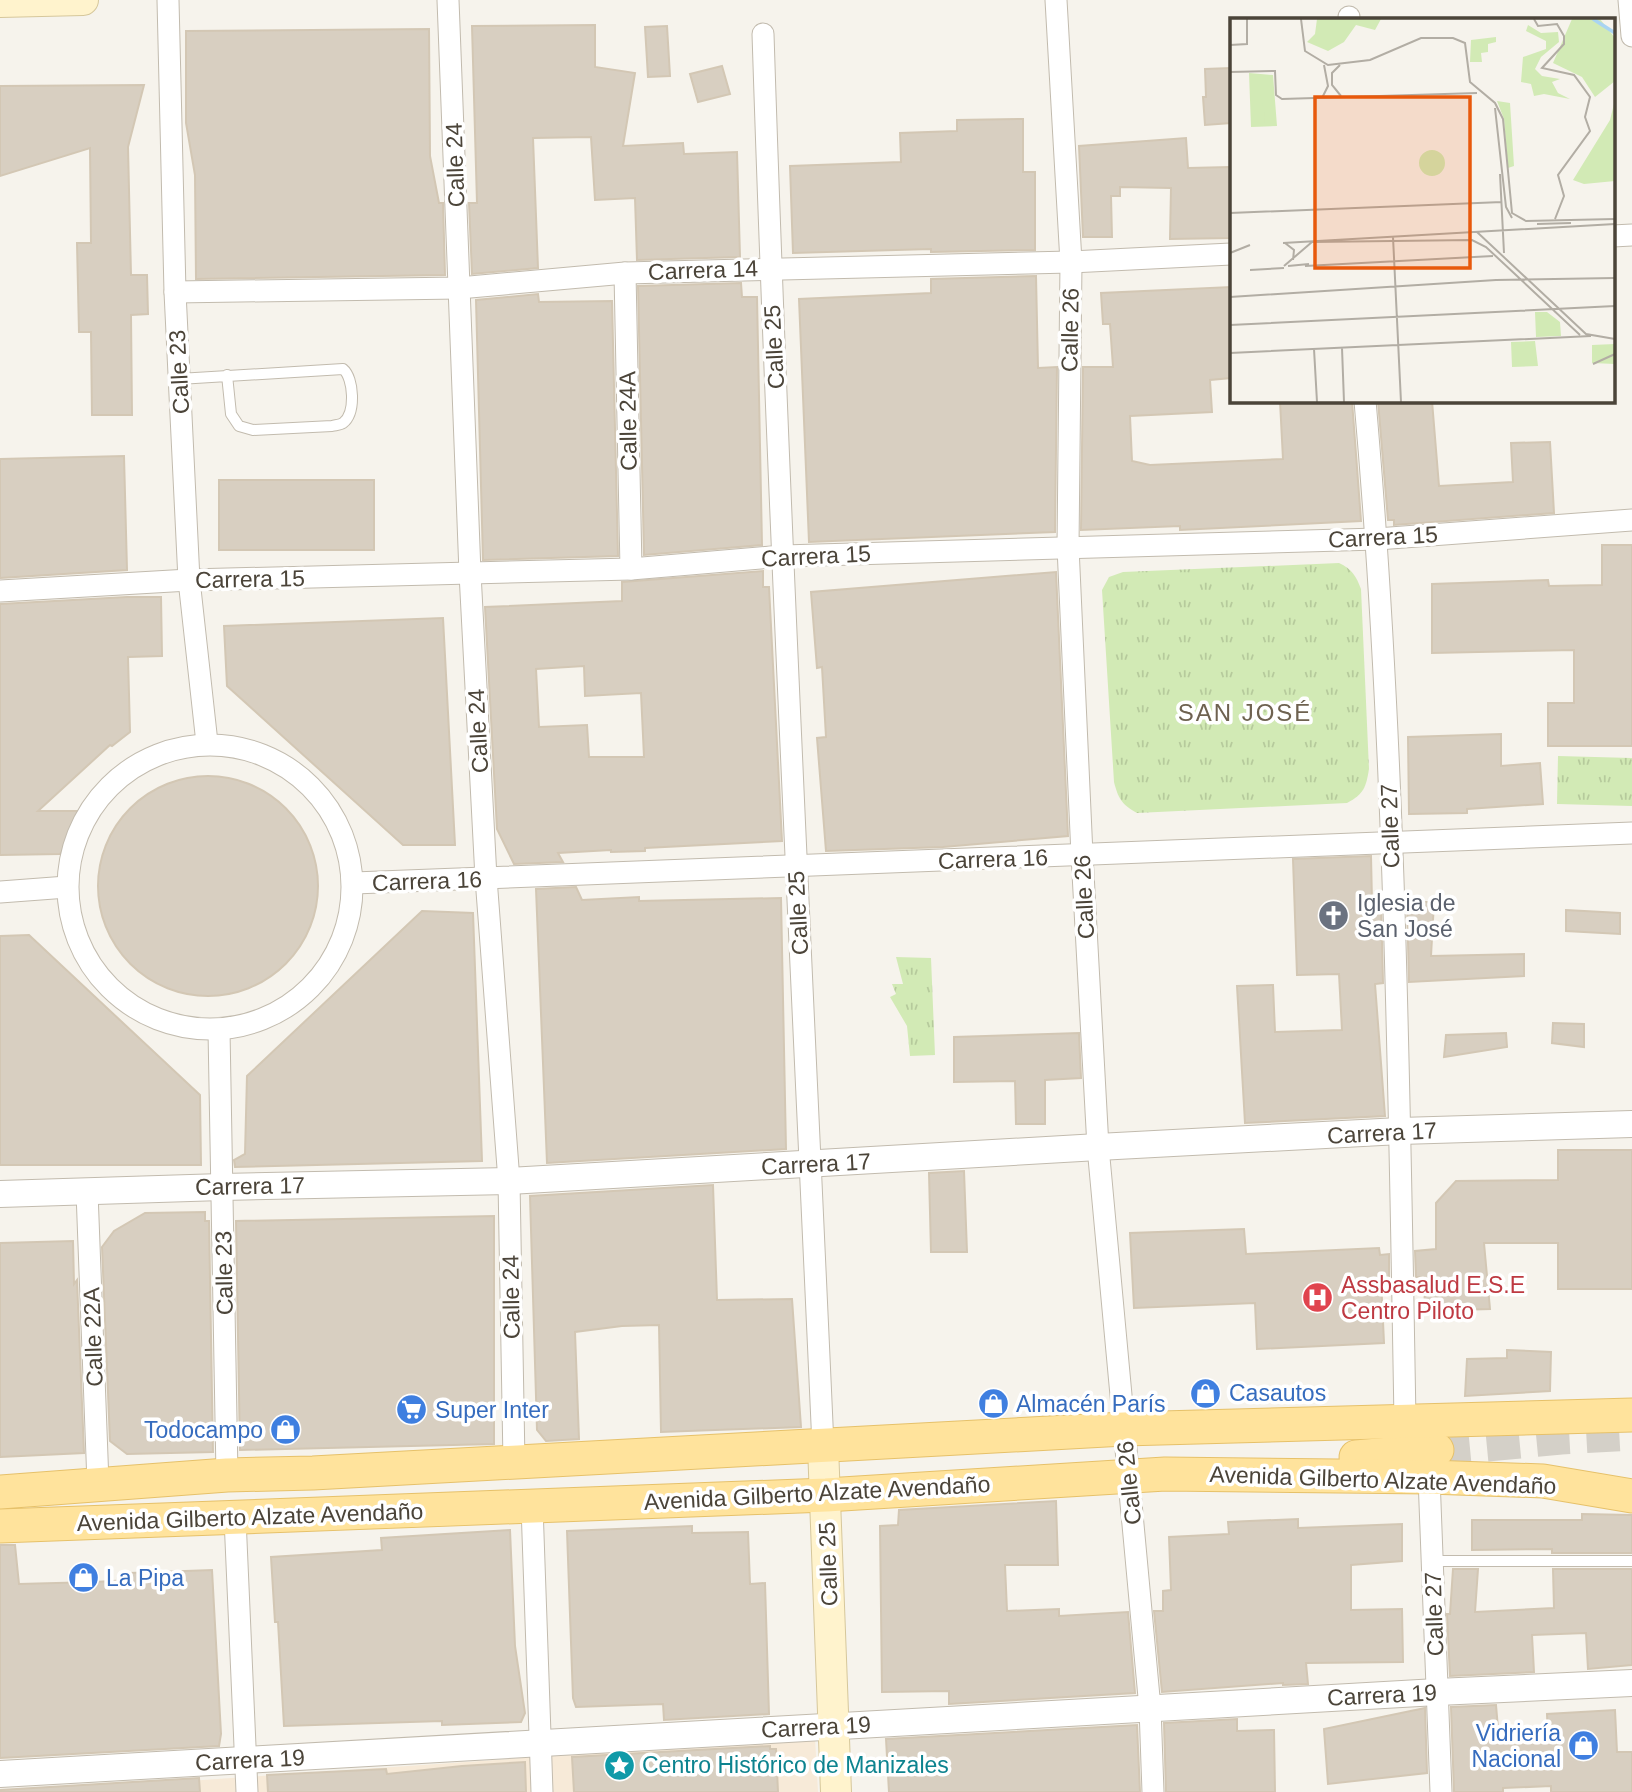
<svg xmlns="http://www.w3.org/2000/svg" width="1632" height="1792" font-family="Arial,sans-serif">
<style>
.commercial{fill:#f7ead8}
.park{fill:url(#park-tufts)}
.building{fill:#d8cfc1;stroke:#d3c7b4;stroke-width:2;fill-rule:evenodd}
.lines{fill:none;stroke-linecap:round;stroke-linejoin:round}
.primary-tunnel{stroke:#d4d0c8;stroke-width:33;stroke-dasharray:33 17;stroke-linecap:butt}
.service-casing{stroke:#c2bbae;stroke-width:12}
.minor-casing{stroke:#c2bbae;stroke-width:23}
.tertiary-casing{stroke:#c2bbae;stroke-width:28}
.secondary-casing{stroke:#d6c79b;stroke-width:32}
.primary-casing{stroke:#e6c16a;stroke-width:35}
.service{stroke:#fff;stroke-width:10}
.minor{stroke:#fff;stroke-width:21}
.tertiary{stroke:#fff;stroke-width:26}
.secondary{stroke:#fff3cd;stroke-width:30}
.primary{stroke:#ffe39c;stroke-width:33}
.labels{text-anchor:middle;stroke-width:7;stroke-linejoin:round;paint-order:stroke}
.street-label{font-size:23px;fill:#4b4439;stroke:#fff}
.worship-label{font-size:23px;fill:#5b616d;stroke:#fff;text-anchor:start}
.health-label{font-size:23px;fill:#be3a42;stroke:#fff;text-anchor:start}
.shop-label{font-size:23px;fill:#366cbe;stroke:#fff;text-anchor:start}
.culture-label{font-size:23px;fill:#0d838f;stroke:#fff;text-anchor:start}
.neighbourhood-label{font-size:24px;letter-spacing:2px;fill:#6e6250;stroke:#fff}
.inset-river{fill:none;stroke:#a9d4f2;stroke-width:3.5}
.inset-road{fill:none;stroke:#b2ada4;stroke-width:2}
.view{fill:#e8590c;fill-opacity:0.15;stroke:#e8590c;stroke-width:3.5}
.inset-edge{fill:none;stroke:#4b4439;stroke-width:3.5}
</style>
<defs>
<pattern id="park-tufts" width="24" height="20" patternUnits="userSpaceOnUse" patternTransform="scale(1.75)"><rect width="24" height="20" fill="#d2eab5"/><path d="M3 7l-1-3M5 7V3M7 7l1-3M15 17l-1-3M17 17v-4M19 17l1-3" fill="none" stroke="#b6ca9c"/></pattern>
</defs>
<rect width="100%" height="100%" fill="#f6f3ec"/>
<polygon class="commercial" points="815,1738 818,1792 28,1792"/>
<g class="park">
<path d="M1339,563C1352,569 1356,576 1361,589L1369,769C1366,787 1364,794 1347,803L1137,813C1122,805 1118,798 1114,782L1102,590L1109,577L1123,572Z"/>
<polygon points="1558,756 1632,758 1632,806 1557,804"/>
<polygon points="896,957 931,958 935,1055 910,1056 907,1026 890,997 896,994 892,984 903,984"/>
</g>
<g class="building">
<polygon points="595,25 595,67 635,73 623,146 683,143 684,154 737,152 740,257 637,260 635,198 595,200 591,137 533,138 538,268 472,274 469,203 477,203 472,26"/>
<polygon points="667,26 670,76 648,77 645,27"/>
<polygon points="429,29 430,156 439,203 443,203 445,275 196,279 195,175 186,123 186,31"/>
<polygon points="722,66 730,94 698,102 690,74"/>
<polygon points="1231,68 1231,123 1205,125 1203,97 1206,97 1205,69"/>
<polygon points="144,85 128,147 131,275 147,275 148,314 131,315 132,415 92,415 91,332 79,332 77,243 91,243 90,148 0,176 0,86"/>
<polygon points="1023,119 1023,172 1035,172 1035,250 931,252 931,249 793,253 790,166 901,162 900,133 957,131 957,120"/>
<polygon points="1186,138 1188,168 1230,167 1231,238 1170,239 1171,188 1120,187 1120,196 1111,196 1112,237 1083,237 1079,146"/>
<polygon points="1036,276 1038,368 1057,367 1055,532 809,542 799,299 931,293 931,279"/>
<polygon points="741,283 742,297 757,297 762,545 644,555 638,286"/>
<polygon points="1231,287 1231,378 1210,380 1212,412 1130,416 1132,461 1150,465 1283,459 1280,401 1352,401 1361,521 1180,530 1180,526 1081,530 1083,367 1113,367 1110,324 1103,324 1101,293"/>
<polygon points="538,294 539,302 612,301 618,556 483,560 476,300"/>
<polygon points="1378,401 1432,401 1439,486 1513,482 1511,443 1550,442 1554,513 1394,525 1394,520 1388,520"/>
<polygon points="124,456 127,570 0,578 0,459"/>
<rect x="219" y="480" width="155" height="70"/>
<polygon points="1602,545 1632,545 1632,746 1548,746 1548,703 1574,703 1574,650 1432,653 1432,584 1548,580 1549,586 1602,585"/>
<path d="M763,571V587H769L782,841L645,848V851L611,852V850L558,853L563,862L514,864L497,829L485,607L622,601V582ZM584,666L585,696L641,693L644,757H589L587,725L539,727L536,669Z"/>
<polygon points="1056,572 1068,836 943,847 826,851 817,738 826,737 822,667 817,668 811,592"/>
<polygon points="127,597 161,597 162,656 128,657 130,732 112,746 110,745 38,811 79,811 75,837 60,854 0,855 0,604"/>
<polygon points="443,618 455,845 403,845 227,686 224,626"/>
<polygon points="1501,734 1501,766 1540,763 1543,804 1467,809 1467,813 1409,814 1408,737"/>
<circle cx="208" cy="886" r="110"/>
<polygon points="1371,856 1372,902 1381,902 1383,983 1375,984 1385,1116 1245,1123 1237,986 1273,985 1275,1032 1342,1030 1339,974 1297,975 1293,859"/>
<polygon points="576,887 582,900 639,897 639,901 781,898 786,1149 547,1163 536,889"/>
<polygon points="1407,902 1434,902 1431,956 1524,954 1524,976 1409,982"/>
<polygon points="1566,910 1620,913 1620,934 1566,931"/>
<polygon points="422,911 473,913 482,1161 235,1167 234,1160 245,1154 247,1076"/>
<polygon points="29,935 200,1095 201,1165 0,1165 0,936"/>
<polygon points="1553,1023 1584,1024 1584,1047 1552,1043"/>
<polygon points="1079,1033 1081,1078 1045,1080 1045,1124 1016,1124 1015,1081 954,1082 954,1037"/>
<polygon points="1506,1033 1507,1047 1444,1057 1446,1035"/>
<polygon points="1558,1150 1632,1150 1632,1289 1558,1289 1558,1243 1484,1243 1490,1309 1425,1311 1424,1277 1416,1277 1415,1251 1436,1249 1436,1203 1456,1181 1558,1180"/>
<polygon points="964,1171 967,1252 931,1252 929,1173"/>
<polygon points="713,1185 717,1300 792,1299 801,1427 661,1432 659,1325 622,1326 575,1332 579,1439 546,1441 537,1430 530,1196"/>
<polygon points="205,1212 205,1221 209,1221 213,1452 127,1454 110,1441 102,1247 114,1231 145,1213"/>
<polygon points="494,1216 494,1444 240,1450 236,1221"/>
<polygon points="1244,1229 1246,1254 1379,1248 1380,1255 1389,1254 1389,1279 1381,1279 1384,1343 1257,1349 1255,1303 1134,1308 1130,1233"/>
<polygon points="73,1241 74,1284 77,1280 84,1453 0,1457 0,1243"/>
<polygon points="1507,1350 1551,1352 1550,1391 1465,1396 1467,1359 1507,1358"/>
<polygon points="1056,1501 1058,1565 1005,1565 1007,1611 1059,1609 1059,1616 1128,1612 1135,1693 949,1704 949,1691 882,1692 880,1526 898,1525 899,1510"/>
<polygon points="1582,1514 1632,1515 1632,1553 1552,1553 1552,1549 1472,1550 1472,1520 1582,1520"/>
<polygon points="1298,1519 1298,1528 1402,1524 1402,1561 1351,1565 1351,1610 1402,1609 1403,1662 1306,1663 1308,1684 1283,1685 1283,1683 1162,1692 1154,1611 1163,1611 1163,1591 1171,1590 1169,1537 1229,1534 1228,1522"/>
<polygon points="692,1526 692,1533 748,1532 750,1584 765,1583 769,1714 664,1720 663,1704 576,1707 573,1698 567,1531"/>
<polygon points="510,1530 515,1646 525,1713 521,1722 442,1725 442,1721 284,1726 278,1622 275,1622 271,1557 382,1550 381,1538"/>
<polygon points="0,1545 15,1545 19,1584 94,1582 130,1580 130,1573 212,1570 221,1734 219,1746 0,1758"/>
<polygon points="1453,1569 1478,1569 1475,1612 1554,1608 1553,1569 1632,1569 1632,1665 1588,1669 1586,1633 1532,1635 1534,1672 1450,1676 1447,1614 1450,1614"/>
<polygon points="1496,1705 1499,1740 1548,1738 1547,1714 1615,1710 1617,1752 1632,1752 1632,1792 1551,1792 1551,1786 1503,1788 1503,1792 1454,1792 1451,1707"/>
<polygon points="1425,1708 1427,1773 1328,1784 1324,1729"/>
<polygon points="1237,1719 1237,1731 1274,1730 1275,1792 1166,1792 1164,1723"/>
<polygon points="1137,1725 1140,1792 889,1792 886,1739"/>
<polygon points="770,1746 770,1749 776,1749 778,1792 574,1792 572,1757"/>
<polygon points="525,1762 526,1792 268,1792 267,1775 386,1769 387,1774 462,1766"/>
<polygon points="199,1778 200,1792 0,1792 0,1790"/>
</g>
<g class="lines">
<polyline class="primary-tunnel" points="1437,1450 1561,1438 1632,1434"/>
<defs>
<g id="service">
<path d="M179,379L343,369C354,378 356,413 343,423C340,425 336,425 332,426L253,430L239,426L231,414L227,375"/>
<polyline points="1432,1561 1632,1561"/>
</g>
<g id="minor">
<polyline points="168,0 175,292 189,580 207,743"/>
<polyline points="448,0 470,573 486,878 509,1181 514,1462"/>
<polyline points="1056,0 1071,262 1068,547 1082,855 1098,1147 1150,1708 1153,1792"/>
<polyline points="1629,0 1632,36"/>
<polyline points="1349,17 1349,19"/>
<path d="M763,34C778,505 802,975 823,1446"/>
<polyline points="1613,236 1632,235"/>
<polyline points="625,273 631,569"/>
<polyline points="175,292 459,288 625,273 1071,262 1231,254"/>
<path d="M1365,401C1395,739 1399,1080 1405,1420"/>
<polyline points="0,591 189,580 631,569 783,556 1377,539 1632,520"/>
<circle cx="210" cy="887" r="142"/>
<polyline points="354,883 1632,833"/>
<polyline points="0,892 67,887"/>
<polyline points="219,1030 227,1475"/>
<polyline points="87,1192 98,1483"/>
<polyline points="1429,1477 1441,1792"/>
<polyline points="532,1506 542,1792"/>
<polyline points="235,1518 247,1792"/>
</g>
<g id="tertiary">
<polyline points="0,1194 222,1187 509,1181 1098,1147 1400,1131 1632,1124"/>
<polyline points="0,1774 1437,1692 1632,1683"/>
</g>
<g id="secondary">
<polyline points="0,2 83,0"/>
<polyline points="823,1446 836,1792"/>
</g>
<g id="primary">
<polyline points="1356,1457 1437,1450"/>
<polyline points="0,1492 227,1475 313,1473 1124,1429 1632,1415"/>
<polyline points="0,1526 826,1495 1165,1474 1429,1477 1543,1481 1632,1496"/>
</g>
</defs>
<use href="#service" class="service-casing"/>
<use href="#minor" class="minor-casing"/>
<use href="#tertiary" class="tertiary-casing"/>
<use href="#secondary" class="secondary-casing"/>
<use href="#primary" class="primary-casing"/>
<use href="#service" class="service"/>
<use href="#minor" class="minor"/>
<use href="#tertiary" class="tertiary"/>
<use href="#secondary" class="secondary"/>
<use href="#primary" class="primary"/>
</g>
<defs>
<symbol id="church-disc" viewBox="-11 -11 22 22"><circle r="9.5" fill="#6b7280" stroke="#fff"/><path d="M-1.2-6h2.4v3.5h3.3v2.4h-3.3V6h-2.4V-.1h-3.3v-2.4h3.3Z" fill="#fff"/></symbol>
<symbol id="hospital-disc" viewBox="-11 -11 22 22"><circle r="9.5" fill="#e0444e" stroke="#fff"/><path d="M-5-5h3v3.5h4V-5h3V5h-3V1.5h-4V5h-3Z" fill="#fff"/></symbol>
<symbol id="shop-disc" viewBox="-11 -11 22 22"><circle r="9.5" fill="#3f7fe0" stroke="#fff"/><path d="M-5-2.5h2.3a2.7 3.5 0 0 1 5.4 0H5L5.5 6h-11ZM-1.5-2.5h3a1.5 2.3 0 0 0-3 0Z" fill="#fff"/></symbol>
<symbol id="supermarket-disc" viewBox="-11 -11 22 22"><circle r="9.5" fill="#3f7fe0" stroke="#fff"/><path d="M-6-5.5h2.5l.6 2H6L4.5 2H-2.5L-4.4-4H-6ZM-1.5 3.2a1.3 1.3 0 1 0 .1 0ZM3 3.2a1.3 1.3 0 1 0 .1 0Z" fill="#fff"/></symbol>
<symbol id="sight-disc" viewBox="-11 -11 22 22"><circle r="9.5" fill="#0f9aa8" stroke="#fff"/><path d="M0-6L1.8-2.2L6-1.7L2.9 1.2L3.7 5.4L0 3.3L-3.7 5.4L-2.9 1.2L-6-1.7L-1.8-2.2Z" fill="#fff"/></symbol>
</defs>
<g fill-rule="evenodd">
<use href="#church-disc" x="1316" y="898" width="35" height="35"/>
<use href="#hospital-disc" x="1300" y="1280" width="35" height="35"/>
<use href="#shop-disc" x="1188" y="1376" width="35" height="35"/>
<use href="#shop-disc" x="976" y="1386" width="35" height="35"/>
<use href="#supermarket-disc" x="394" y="1392" width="35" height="35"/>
<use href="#shop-disc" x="268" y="1412" width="35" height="35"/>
<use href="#shop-disc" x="66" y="1560" width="35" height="35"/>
<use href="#shop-disc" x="1566" y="1728" width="35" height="35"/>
<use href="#sight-disc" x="602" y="1748" width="35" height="35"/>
</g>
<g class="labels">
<g class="street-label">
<text transform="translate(455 165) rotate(-92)" y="8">Calle 24</text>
<text transform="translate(703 270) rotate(-2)" y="8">Carrera 14</text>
<text transform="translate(1070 330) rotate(-89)" y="8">Calle 26</text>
<text transform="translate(774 347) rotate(-93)" y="8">Calle 25</text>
<text transform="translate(179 372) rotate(-93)" y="8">Calle 23</text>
<text transform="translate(628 421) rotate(-91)" y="8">Calle 24A</text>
<text transform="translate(1383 537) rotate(-3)" y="8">Carrera 15</text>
<text transform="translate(816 556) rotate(-3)" y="8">Carrera 15</text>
<text transform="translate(250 579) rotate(-1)" y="8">Carrera 15</text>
<text transform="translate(478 731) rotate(-93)" y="8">Calle 24</text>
<text transform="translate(1390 826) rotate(-92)" y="8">Calle 27</text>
<text transform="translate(993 859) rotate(-2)" y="8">Carrera 16</text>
<text transform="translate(427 881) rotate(-2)" y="8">Carrera 16</text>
<text transform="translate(1084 897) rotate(-93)" y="8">Calle 26</text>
<text transform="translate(798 913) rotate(-93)" y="8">Calle 25</text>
<text transform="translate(1382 1133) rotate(-3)" y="8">Carrera 17</text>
<text transform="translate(816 1164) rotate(-3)" y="8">Carrera 17</text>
<text transform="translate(250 1186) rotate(-1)" y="8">Carrera 17</text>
<text transform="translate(224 1273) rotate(-91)" y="8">Calle 23</text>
<text transform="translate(511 1297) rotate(-91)" y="8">Calle 24</text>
<text transform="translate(93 1337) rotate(-92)" y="8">Calle 22A</text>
<text transform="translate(1383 1480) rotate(2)" y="8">Avenida Gilberto Alzate Avendaño</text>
<text transform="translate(1129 1483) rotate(-96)" y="8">Calle 26</text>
<text transform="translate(817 1493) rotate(-3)" y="8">Avenida Gilberto Alzate Avendaño</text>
<text transform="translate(250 1517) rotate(-2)" y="8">Avenida Gilberto Alzate Avendaño</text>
<text transform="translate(828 1564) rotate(-92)" y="8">Calle 25</text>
<text transform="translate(1434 1614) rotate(-92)" y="8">Calle 27</text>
<text transform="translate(1382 1695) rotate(-3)" y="8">Carrera 19</text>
<text transform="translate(816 1727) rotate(-3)" y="8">Carrera 19</text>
<text transform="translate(250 1760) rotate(-3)" y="8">Carrera 19</text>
</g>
<g class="worship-label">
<text x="1357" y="911">Iglesia de<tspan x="1357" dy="26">San José</tspan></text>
</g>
<g class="health-label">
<text x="1341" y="1293">Assbasalud E.S.E<tspan x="1341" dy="26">Centro Piloto</tspan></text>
</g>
<g class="shop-label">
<text x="1229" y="1401">Casautos</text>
<text x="1016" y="1412">Almacén París</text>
<text x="435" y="1418">Super Inter</text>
<text x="263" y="1438" text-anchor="end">Todocampo</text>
<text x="106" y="1586">La Pipa</text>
<text x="1561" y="1741" text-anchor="end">Vidriería<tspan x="1561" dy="26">Nacional</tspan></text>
</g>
<g class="culture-label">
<text x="642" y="1773">Centro Histórico de Manizales</text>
</g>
<g class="neighbourhood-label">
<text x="1245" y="721">SAN JOSÉ</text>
</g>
</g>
<g transform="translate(1230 18)">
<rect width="385" height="385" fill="#f6f3ec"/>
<path d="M298,7L311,15L328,14L329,24L311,39L305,51L312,58L330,61L322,64L328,75L340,81L314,76L304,78L301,66L291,64L293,39L316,31V23L296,13ZM266,19V24L258,26V34L251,35L252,44H240L241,22ZM267,83L280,85L284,148L278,150L274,101Z" fill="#d2eab5"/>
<path d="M87,1H151L145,12L126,7L114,24L98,33L77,24L85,16ZM342,1H370L385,20V63L365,79L352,59L323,45ZM385,82V163L354,166L343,162L380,102Z" fill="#d2eab5"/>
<path d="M19,55L43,57L47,108L21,109ZM189 145a13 13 0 1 1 26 0a13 13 0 1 1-26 0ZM305,294H317L330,304L331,318L306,319ZM305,323L308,348L282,349L281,324ZM385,326V346L362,345V327Z" fill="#d2eab5"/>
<path d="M33,75H42V105H35L34,94H24V76H30L33,88Z" fill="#d2eab5"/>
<path class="inset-river" d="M363,1L385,15"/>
<path class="inset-road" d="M71,1L75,33L98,47L140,42L191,20H223L235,25L240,64L265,85L273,101L282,195L296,203L385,201M304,1L308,8L327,6L334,18V26L312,50L344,57L360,79L355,99L360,113L328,157L334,178L325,201M0,27L17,26V1M110,47L102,55V67L111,78M0,54L45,53L46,77L52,81L247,75M92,80L98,68L94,47M265,90L276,189L282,200M270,156L274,235M0,195L272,184M307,206L341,205M247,214L356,316L385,321M163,219L171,384M53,225L385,206M55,225L64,232L63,242M0,235L20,227M54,248L82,224L242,222L256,229L350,317M58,248L79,246M75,248L263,238M20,252L54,250M0,279L266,262L385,260M0,307L385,288M112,330L114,384M84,331L87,384M0,335L361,318M363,346L385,336"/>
<path class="view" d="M85,79H240V250H85Z"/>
<rect width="385" height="385" class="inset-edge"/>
</g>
</svg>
